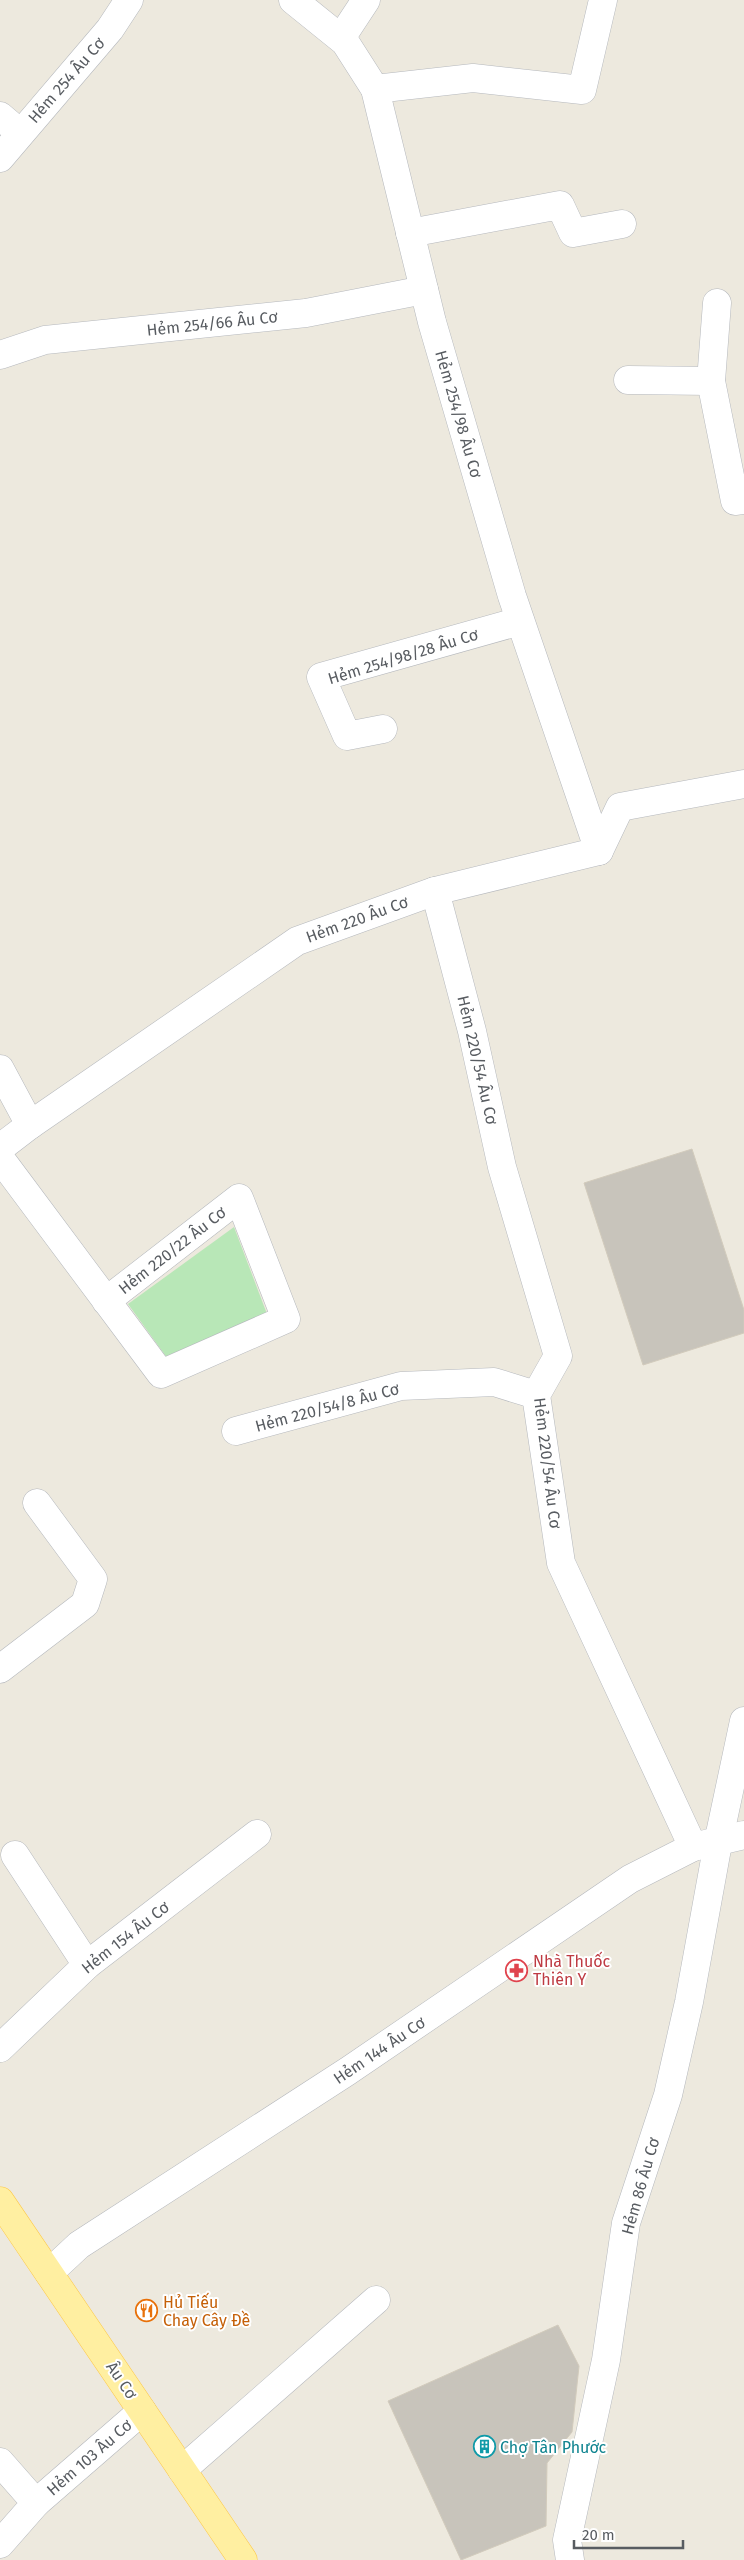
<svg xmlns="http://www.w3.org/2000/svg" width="744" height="2560" font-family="'Fira Sans',sans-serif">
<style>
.green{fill:#b8e7b7}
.building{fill:#c8c4bb;stroke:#d2cbbc}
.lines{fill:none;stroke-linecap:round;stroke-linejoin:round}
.minor-casing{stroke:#b5b8bd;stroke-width:29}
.major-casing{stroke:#fec846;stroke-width:29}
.minor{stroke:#fff;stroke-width:28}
.major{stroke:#ffefa1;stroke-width:28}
.labels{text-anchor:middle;stroke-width:4;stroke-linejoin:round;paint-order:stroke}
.street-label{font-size:16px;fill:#585c61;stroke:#fff}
.health-label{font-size:16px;fill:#be3a42;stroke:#fff;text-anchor:start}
.food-label{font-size:16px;fill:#c56008;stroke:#fff;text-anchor:start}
.culture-label{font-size:16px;fill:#0d838f;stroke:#fff;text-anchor:start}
</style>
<rect width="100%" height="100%" fill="#ede9de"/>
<polygon class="green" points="234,1227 267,1314 170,1362 128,1304"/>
<g class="building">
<polygon points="692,1149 744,1310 744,1333 643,1365 584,1183"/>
<polygon points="558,2325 579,2366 572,2432 547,2463 546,2526 461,2560 388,2401"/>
</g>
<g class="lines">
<defs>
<g id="minor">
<polyline points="293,0 345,42 375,89 432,322 512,596 599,851"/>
<polyline points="341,38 366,0"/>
<polyline points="375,89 473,78 582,90 603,0"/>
<polyline points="0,116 20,133"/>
<polyline points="0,158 110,29 129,0"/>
<polyline points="410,233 560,205 573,233 622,224"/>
<polyline points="717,303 711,381 735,501 744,500"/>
<polyline points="0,355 45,340 306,313 424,290"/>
<polyline points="628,380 711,381"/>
<polyline points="383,729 347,736 321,677 520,621"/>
<polyline points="435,891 472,1031 502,1167 558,1356 536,1395 561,1563 693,1847"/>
<polyline points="0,1069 30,1125"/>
<polyline points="0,1148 30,1125 297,941 435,891 599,851 620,807 744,784"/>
<polyline points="0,1158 161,1374 286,1319 239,1198 106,1301"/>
<polyline points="236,1431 401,1386 494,1382 536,1395"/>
<polyline points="0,1669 85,1604 93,1579 37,1503"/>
<polyline points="15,1855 87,1965"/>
<polyline points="0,2048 87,1965 257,1834"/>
<polyline points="49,2273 79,2245 348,2071 630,1879 693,1847 744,1835"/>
<polyline points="0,2462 36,2503 0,2544"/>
<polyline points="182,2470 376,2300"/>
<polyline points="36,2503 142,2411"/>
<polyline points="570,2560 567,2540 606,2360 626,2223 668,2095 689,2002 718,1843 744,1721"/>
</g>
<polyline id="major" points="0,2201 243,2560"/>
</defs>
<use href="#minor" class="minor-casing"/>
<use href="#major" class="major-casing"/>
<use href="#minor" class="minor"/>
<use href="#major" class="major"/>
</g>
<defs>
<symbol id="pharmacy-ring" viewBox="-11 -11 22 22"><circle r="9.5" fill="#fff" stroke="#e0444e" stroke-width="1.5"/><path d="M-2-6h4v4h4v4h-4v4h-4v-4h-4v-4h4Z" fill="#e0444e"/></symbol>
<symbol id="restaurant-ring" viewBox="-11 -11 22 22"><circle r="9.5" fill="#fff" stroke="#e8710a" stroke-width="1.5"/><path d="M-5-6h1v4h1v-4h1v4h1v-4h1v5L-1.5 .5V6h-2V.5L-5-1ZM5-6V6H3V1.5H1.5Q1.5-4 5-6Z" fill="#e8710a"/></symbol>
<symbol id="building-ring" viewBox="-11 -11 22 22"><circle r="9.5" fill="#fff" stroke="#0f9aa8" stroke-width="1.5"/><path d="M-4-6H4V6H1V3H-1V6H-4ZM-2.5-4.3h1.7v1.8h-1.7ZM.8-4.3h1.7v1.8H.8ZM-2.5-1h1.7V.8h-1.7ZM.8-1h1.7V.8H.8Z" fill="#0f9aa8"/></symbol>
</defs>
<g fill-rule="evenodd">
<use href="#pharmacy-ring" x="504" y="1958" width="25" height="25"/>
<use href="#restaurant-ring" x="134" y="2298" width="25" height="25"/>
<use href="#building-ring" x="472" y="2434" width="25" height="25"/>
</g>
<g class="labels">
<g class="street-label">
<text transform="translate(66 80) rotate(-49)" y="6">Hẻm 254 Âu Cơ</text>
<text transform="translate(212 323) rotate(-6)" y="6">Hẻm 254/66 Âu Cơ</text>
<text transform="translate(459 414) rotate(74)" y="6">Hẻm 254/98 Âu Cơ</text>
<text transform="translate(403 656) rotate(-17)" y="6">Hẻm 254/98/28 Âu Cơ</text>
<text transform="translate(357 919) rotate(-20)" y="6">Hẻm 220 Âu Cơ</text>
<text transform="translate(478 1060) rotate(77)" y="6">Hẻm 220/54 Âu Cơ</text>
<text transform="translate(172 1250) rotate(-38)" y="6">Hẻm 220/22 Âu Cơ</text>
<text transform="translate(327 1407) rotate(-15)" y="6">Hẻm 220/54/8 Âu Cơ</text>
<text transform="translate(548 1463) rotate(83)" y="6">Hẻm 220/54 Âu Cơ</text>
<text transform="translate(125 1937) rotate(-38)" y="6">Hẻm 154 Âu Cơ</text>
<text transform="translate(379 2050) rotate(-34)" y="6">Hẻm 144 Âu Cơ</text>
<text transform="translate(640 2186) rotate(-74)" y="6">Hẻm 86 Âu Cơ</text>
<text transform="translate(122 2380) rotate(56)" y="6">Âu Cơ</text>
<text transform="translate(89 2457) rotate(-41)" y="6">Hẻm 103 Âu Cơ</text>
</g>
<g class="health-label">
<text x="533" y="1967">Nhà Thuốc<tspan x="533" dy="18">Thiên Y</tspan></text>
</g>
<g class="food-label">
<text x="163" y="2308">Hủ Tiếu<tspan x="163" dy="18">Chay Cây Đề</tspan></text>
</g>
<g class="culture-label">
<text x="500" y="2453">Chợ Tân Phước</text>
</g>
</g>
<path d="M574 2540v8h109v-8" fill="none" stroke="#585c61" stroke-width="2.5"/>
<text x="582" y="2540" font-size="15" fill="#585c61" stroke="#ffffff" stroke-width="4" paint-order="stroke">20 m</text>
</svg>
